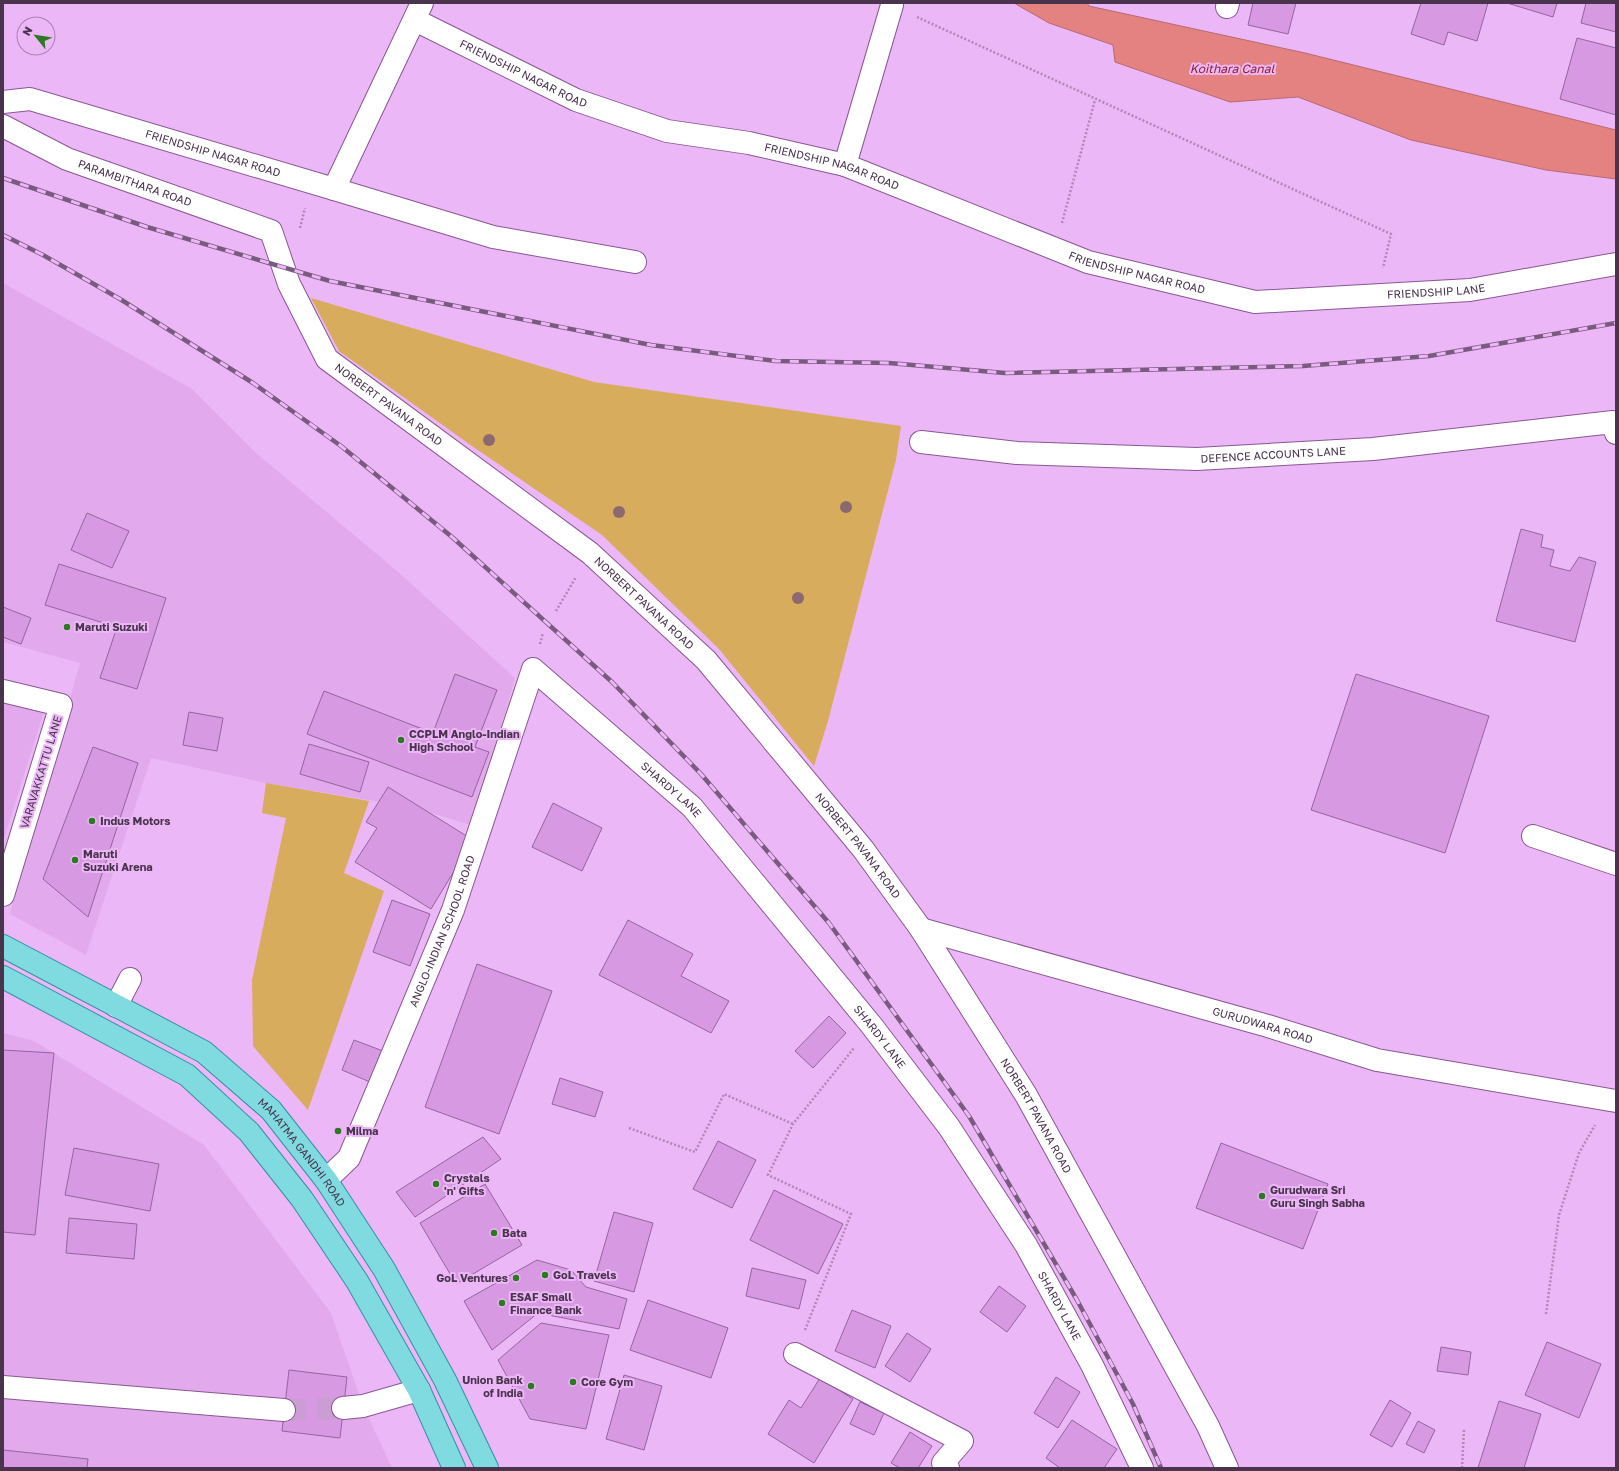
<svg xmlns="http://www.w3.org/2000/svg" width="1619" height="1471" font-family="'Golos Text',sans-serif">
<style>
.built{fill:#e2a9ec}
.green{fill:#d7ac5c}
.water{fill:#e48282;stroke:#b66a72}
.building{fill:#d79ae2;stroke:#95649f}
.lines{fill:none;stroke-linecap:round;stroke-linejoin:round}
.minor-tunnel{stroke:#cb9dd4;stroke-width:22;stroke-dasharray:22 11;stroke-linecap:butt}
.minor-casing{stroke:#885892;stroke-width:24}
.major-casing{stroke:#3491a0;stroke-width:24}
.path{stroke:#b187b8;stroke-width:2.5;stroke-dasharray:2 2;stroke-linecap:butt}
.minor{stroke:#fff;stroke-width:22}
.major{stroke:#7fdbe0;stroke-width:22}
.rail-casing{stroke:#7a5b80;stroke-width:4.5}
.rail{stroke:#ecb7f6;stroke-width:3;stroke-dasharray:9;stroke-linecap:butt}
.tree{fill:#8b696f}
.poi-dot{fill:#2d7920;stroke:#ecb7f6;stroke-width:1.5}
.labels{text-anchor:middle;stroke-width:4;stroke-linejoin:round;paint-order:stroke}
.street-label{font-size:11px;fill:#49334d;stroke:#ecb7f6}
.poi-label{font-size:11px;font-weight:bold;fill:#49334d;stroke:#ecb7f6;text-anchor:start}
.water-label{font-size:12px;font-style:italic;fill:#921f2b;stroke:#ecb7f6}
</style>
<rect width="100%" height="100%" fill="#ecb7f6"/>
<g class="built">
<polygon points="3,283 192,389 256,453 397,571 515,678 474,826 412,807 266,783 151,758 86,955 10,914 80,663 3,642"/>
<polygon points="3,701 44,711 3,842"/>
<polygon points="3,1033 34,1041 204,1145 331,1313 363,1406 392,1468 3,1468"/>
</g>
<g class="green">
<polygon points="311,298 594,382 901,426 896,460 828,721 814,766 719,649 602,535 472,446 339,351"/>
<polygon points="266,783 369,801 344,873 384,891 308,1110 253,1046 252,980 286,818 262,813"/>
</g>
<polygon class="water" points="1014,3 1087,3 1089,6 1305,53 1616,130 1616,179 1546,170 1411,140 1298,97 1230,102 1115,62 1113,45 1049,23"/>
<g class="building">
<polygon points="1253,3 1296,3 1288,34 1248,25"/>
<polygon points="1421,3 1488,3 1477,41 1448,32 1444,45 1411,34"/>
<polygon points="1507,3 1557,3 1553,17"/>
<polygon points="1586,3 1616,3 1616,32 1581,23"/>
<polygon points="1577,38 1616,48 1616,115 1560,99"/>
<polygon points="87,513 129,531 112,568 71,550"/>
<polygon points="1521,529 1543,535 1541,547 1554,550 1550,566 1570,571 1579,557 1596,562 1575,642 1496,621"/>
<polygon points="59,564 166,598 137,689 100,678 117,627 45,605"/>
<polygon points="3,607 31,618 21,644 3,637"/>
<polygon points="455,674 497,690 475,747 489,752 472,797 307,734 324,691 433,733"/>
<polygon points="1356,674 1489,716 1445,853 1311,810"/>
<polygon points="189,712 223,718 217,751 183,745"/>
<polygon points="309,744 369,762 360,792 300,774"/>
<polygon points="93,747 138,763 88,917 43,879"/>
<polygon points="388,787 473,840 431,909 355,862 377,828 366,822"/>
<polygon points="553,803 602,828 582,871 532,847"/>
<polygon points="392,900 430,914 410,966 373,952"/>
<polygon points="628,920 693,954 681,976 729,1001 711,1033 599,975"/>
<polygon points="477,964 552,991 499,1134 425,1107"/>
<polygon points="829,1016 846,1033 813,1068 795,1051"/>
<polygon points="354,1040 383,1051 370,1082 342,1070"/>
<polygon points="3,1050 54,1053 35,1235 3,1232"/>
<polygon points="560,1078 603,1092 595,1117 552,1104"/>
<polygon points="483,1137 501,1159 415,1217 396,1192"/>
<polygon points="718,1141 756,1160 732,1208 693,1189"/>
<polygon points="1221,1143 1328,1184 1303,1249 1196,1208"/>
<polygon points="74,1148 159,1164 150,1211 65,1195"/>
<polygon points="485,1184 522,1245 456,1284 420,1223"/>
<polygon points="774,1190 843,1224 818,1274 750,1240"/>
<polygon points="614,1212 653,1223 634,1292 594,1281"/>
<polygon points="69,1218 137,1224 134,1259 66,1253"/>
<polygon points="537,1260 571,1270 586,1287 627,1299 619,1329 538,1313 492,1350 464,1301"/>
<polygon points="752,1268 806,1280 799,1309 746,1296"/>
<polygon points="999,1286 1026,1306 1007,1332 980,1312"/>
<polygon points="648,1300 728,1328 711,1378 630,1350"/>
<polygon points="852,1310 891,1326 875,1368 835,1351"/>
<polygon points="541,1323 609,1335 586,1429 530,1419 498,1360"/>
<polygon points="907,1333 931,1349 910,1382 885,1366"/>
<polygon points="1547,1342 1601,1364 1579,1418 1525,1395"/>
<polygon points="1441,1347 1471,1352 1468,1375 1437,1371"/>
<polygon points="289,1370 347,1377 340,1438 282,1431"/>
<polygon points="624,1375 662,1386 644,1450 606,1439"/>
<polygon points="1056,1377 1080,1392 1058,1428 1034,1413"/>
<polygon points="820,1378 853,1399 814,1463 768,1434 789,1400 801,1408"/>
<polygon points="1390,1400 1411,1413 1392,1447 1370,1435"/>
<polygon points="1499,1401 1541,1414 1524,1468 1478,1468"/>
<polygon points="860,1402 884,1413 874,1435 850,1424"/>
<polygon points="1072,1420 1117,1449 1104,1468 1060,1468 1046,1458"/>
<polygon points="1418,1421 1435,1430 1424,1453 1406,1444"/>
<polygon points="910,1432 932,1446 918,1468 900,1468 891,1463"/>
<polygon points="3,1450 88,1459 87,1468 3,1468"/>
</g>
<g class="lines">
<polyline class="minor-tunnel" points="284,1410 343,1408"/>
<defs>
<g id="minor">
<polyline points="1227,7 1228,3"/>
<path id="s1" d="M415,20L576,100L667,131L749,143L845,165L1088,262L1255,302L1470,290L1616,264"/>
<path id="s2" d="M3,102L30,99L334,189L422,3"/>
<path id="s3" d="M3,126L67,159L271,231L289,284L327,359L590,553L706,660L863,849L921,929L1026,1095L1208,1426L1227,1468"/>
<polyline points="845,165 892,5"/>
<polyline points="334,189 493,237 635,262"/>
<path id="s4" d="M921,442L1017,453L1197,459L1373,449L1613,422L1616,433"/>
<polyline points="3,691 61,705 3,895"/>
<polyline points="1533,836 1616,864"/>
<path id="s5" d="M921,929L1268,1026L1377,1060L1616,1101"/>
<polyline points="116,1006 130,979"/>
<path id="s6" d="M326,1180L349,1158L453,910L533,669L692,807L872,1026L949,1127L1026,1245L1092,1365L1142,1468"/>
<polyline points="795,1354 962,1441 943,1463 948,1468"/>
<polyline points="3,1387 284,1410"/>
<polyline points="343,1408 363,1406 419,1390"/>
</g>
<g id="major">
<path id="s7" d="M3,946L204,1052L271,1110L326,1180L384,1269L445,1380L487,1468"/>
<polyline points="3,977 187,1075 249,1132 302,1199 357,1281 419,1390 454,1468"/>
</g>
</defs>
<use href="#minor" class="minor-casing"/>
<use href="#major" class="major-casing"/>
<g class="path">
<polyline points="917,17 1391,234 1383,268"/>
<polyline points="1062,223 1095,100"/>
<polyline points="300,228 305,208"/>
<polyline points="556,611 576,577"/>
<polyline points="540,644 543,633"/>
<polyline points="629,1128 695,1152 724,1094 793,1124"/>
<polyline points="1546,1314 1559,1215 1579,1153 1595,1125"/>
<polyline points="805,1330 851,1214 768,1175 793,1124 854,1048"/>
<polyline points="1462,1468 1464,1430"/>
</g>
<use href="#minor" class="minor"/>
<use href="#major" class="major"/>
<defs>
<g id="rail">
<polyline points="3,178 147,227 330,281 651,345 776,361 889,363 1005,373 1303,366 1429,356 1616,323"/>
<polyline points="3,235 43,255 120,299 253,383 341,446 452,537 612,682 701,774 829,923 969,1116 1077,1300 1133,1404 1161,1468"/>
</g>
</defs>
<use href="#rail" class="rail-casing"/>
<use href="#rail" class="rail"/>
</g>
<g class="tree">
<circle cx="489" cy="440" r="6"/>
<circle cx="846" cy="507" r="6"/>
<circle cx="619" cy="512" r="6"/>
<circle cx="798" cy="598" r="6"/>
</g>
<g class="poi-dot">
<circle cx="67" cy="627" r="4"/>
<circle cx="401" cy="740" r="4"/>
<circle cx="92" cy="821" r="4"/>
<circle cx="75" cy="860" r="4"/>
<circle cx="338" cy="1131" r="4"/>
<circle cx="436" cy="1184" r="4"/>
<circle cx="1262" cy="1196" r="4"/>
<circle cx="494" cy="1233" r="4"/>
<circle cx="545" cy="1275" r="4"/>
<circle cx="516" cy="1278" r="4"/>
<circle cx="502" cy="1303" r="4"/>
<circle cx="573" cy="1382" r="4"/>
<circle cx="531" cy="1386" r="4"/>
</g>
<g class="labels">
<g class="street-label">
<text dy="4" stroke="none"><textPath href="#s1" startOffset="121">FRIENDSHIP NAGAR ROAD</textPath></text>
<text dy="4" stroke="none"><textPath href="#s2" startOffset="218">FRIENDSHIP NAGAR ROAD</textPath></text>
<text dy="4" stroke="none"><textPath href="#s1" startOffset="445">FRIENDSHIP NAGAR ROAD</textPath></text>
<text dy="4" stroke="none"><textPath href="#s3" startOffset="144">PARAMBITHARA ROAD</textPath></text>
<text dy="4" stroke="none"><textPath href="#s1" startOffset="769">FRIENDSHIP NAGAR ROAD</textPath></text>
<text dy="4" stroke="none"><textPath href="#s1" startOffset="1072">FRIENDSHIP LANE</textPath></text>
<text dy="4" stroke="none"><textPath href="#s3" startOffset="505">NORBERT PAVANA ROAD</textPath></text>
<text dy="4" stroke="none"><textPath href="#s4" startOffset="353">DEFENCE ACCOUNTS LANE</textPath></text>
<text dy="4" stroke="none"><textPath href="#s3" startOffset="829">NORBERT PAVANA ROAD</textPath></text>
<text transform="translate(41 772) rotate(-73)" y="4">VARAVAKKATTU LANE</text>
<text dy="4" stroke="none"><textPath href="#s6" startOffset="738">SHARDY LANE</textPath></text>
<text dy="4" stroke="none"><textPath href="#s3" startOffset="1153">NORBERT PAVANA ROAD</textPath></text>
<text dy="4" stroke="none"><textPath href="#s6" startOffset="277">ANGLO-INDIAN SCHOOL ROAD</textPath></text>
<text dy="4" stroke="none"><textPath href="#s5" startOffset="355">GURUDWARA ROAD</textPath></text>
<text dy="4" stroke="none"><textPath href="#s6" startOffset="1062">SHARDY LANE</textPath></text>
<text dy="4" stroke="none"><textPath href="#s3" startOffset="1477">NORBERT PAVANA ROAD</textPath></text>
<text dy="4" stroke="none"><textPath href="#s7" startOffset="368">MAHATMA GANDHI ROAD</textPath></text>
<text dy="4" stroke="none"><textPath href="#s6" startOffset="1386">SHARDY LANE</textPath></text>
</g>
<g class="poi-label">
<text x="75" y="631">Maruti Suzuki</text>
<text x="409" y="738">CCPLM Anglo-Indian<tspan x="409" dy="13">High School</tspan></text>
<text x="100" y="825">Indus Motors</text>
<text x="83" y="858">Maruti<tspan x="83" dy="13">Suzuki Arena</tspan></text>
<text x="346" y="1135">Milma</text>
<text x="444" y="1182">Crystals<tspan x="444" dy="13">'n' Gifts</tspan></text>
<text x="1270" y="1194">Gurudwara Sri<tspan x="1270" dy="13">Guru Singh Sabha</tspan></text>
<text x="502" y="1237">Bata</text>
<text x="553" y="1279">GoL Travels</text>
<text x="508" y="1282" text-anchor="end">GoL Ventures</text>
<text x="510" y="1301">ESAF Small<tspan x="510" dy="13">Finance Bank</tspan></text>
<text x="523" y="1384" text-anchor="end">Union Bank<tspan x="523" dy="13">of India</tspan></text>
<text x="581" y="1386">Core Gym</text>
</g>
<g class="water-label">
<text x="1232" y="73">Koithara Canal</text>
</g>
</g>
<rect width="1619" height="1471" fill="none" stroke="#49334d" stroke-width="8"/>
<g transform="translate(36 36) rotate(300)"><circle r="19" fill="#ecb7f6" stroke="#ab82b2"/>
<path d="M0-3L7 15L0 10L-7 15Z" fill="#2d7920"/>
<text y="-6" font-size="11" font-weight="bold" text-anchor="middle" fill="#49334d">N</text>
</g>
</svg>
